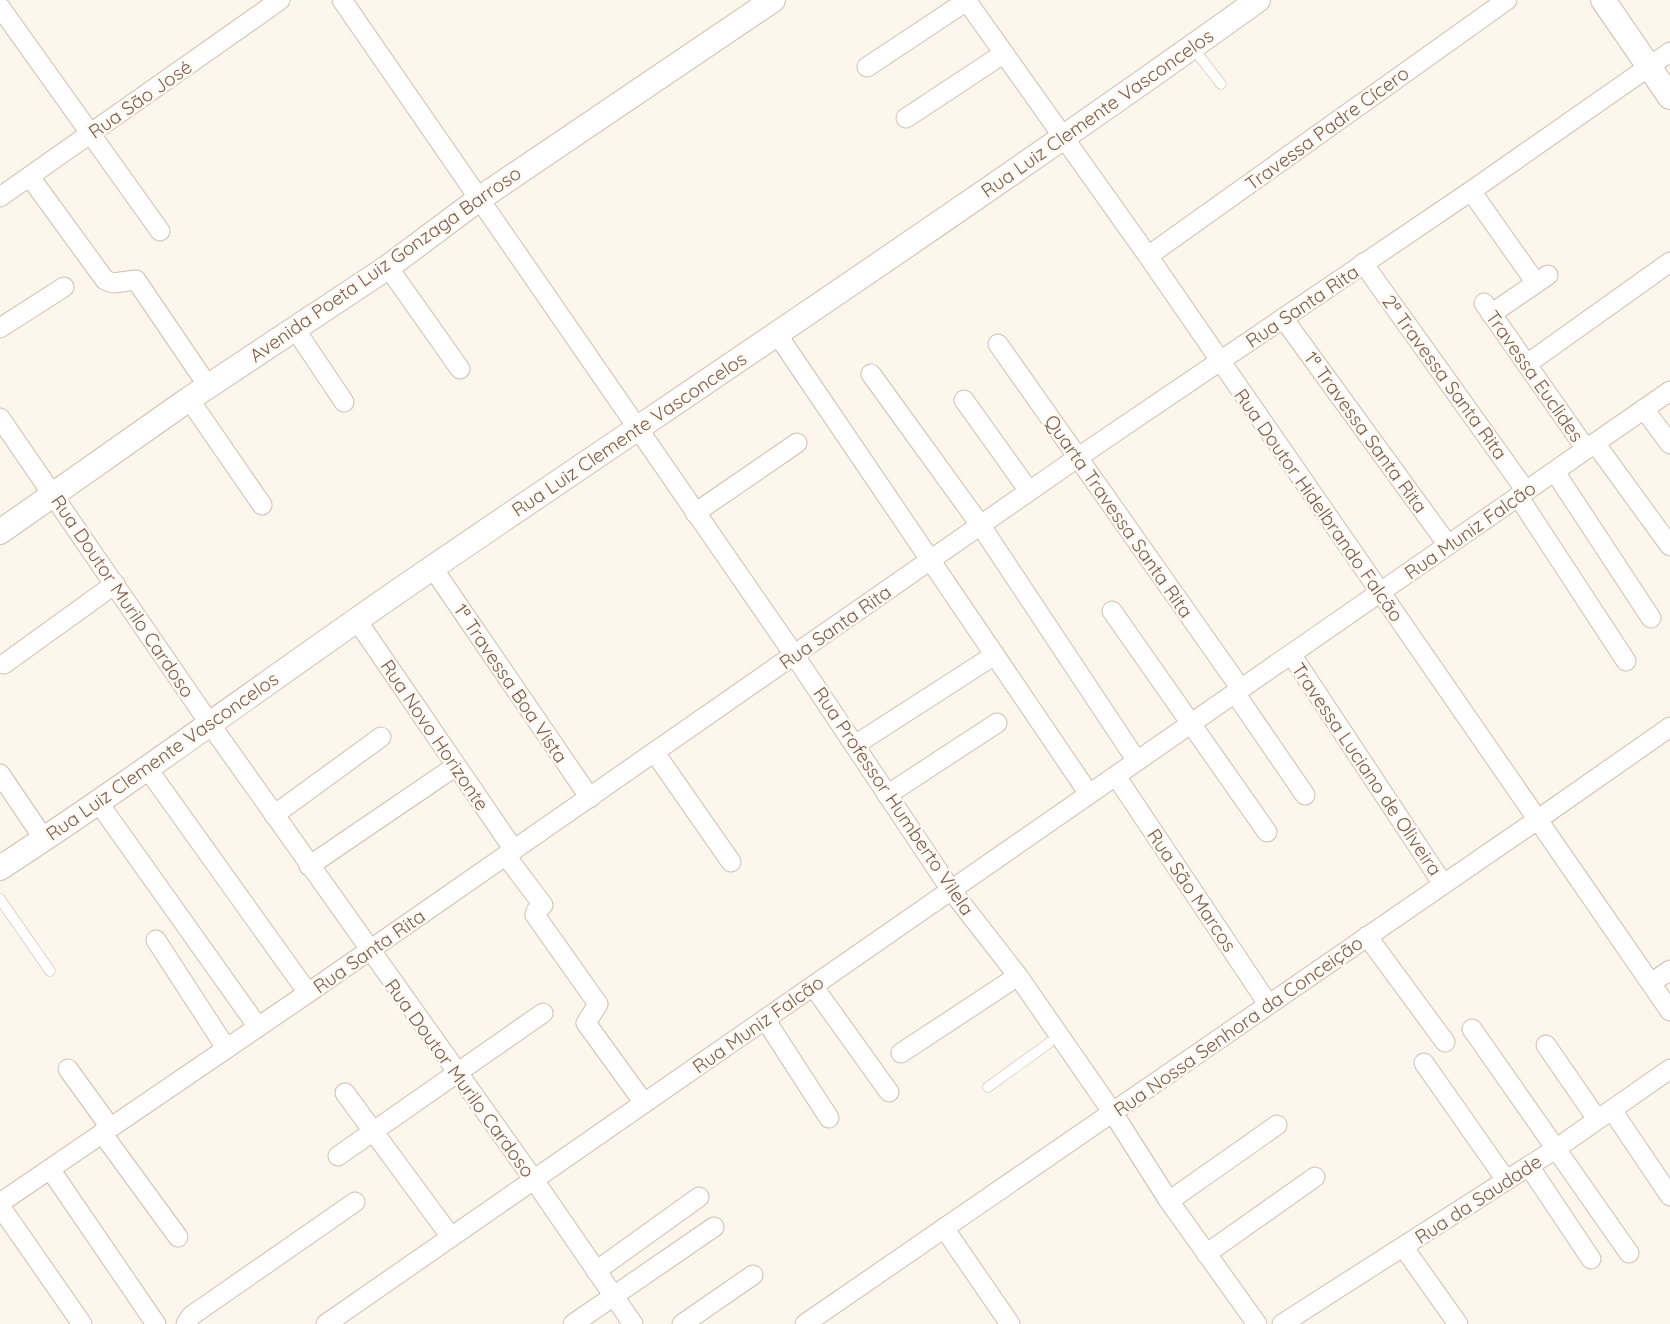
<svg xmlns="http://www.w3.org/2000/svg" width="1670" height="1324" font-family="Quicksand,sans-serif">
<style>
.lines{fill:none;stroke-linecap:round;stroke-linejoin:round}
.service-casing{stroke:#d1beb0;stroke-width:11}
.minor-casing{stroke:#d1beb0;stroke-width:21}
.tertiary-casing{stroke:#d1beb0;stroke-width:26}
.service{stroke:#fff;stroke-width:10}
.minor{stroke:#fff;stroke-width:19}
.tertiary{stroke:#fff;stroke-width:24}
.labels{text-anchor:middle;stroke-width:5;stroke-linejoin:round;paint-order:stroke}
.street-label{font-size:19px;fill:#7a5c4d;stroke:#fffaf3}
</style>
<rect width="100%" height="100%" fill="#fdf6ec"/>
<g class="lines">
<defs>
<g id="service">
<polyline points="1192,47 1221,84"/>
<polyline points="0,899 50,971"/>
<polyline points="988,1087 1049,1043"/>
</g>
<g id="minor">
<polyline points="342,0 795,656 951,890 1018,976 1113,1113 1169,1201 1257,1324"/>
<polyline points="966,0 1148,256 1670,1011"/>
<polyline points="0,7 160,231"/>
<polyline points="867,67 968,0"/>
<polyline points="906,118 1003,54"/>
<polyline points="30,177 105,280 113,283 136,280 208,386"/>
<polyline points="1471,191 1536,283"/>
<polyline points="0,197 280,0"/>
<polyline points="1148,256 1507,0"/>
<polyline points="1363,263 1526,491"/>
<polyline points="388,267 460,369"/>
<polyline points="1484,303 1586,449"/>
<polyline points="1491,314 1548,275"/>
<polyline points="1283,318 1448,545"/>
<polyline points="0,328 64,287"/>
<polyline points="295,329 344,402"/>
<polyline points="777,334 1089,794"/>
<polyline points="998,344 1241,689"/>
<polyline points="1527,364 1670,262"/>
<polyline points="871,374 981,526 1137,761"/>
<polyline points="189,399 262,505"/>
<polyline points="964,400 1029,491"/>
<polyline points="1644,409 1670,444"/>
<polyline points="0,418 210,724 534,1180 633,1324"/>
<polyline points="1595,443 1670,546"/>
<polyline points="1555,472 1651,618"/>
<polyline points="1518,496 1626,661"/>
<polyline points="695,513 797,443"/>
<polyline points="432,567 590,798"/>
<polyline points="1112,611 1267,832"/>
<polyline points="356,619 514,850"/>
<polyline points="1291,654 1443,884"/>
<polyline points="4,664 115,584"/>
<polyline points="1235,693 1305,795"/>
<polyline points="855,745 993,656"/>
<polyline points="655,753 731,862"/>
<polyline points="147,768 308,993"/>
<polyline points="0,774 44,839"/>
<polyline points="1116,776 1268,1004"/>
<polyline points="887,795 997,723"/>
<polyline points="98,802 258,1027"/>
<polyline points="274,815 381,737"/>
<polyline points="506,856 543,905 536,911 535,915 598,1004 586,1023 644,1103"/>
<polyline points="309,866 456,766"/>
<polyline points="1367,936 1445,1042"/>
<polyline points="156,940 226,1048"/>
<polyline points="1651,983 1670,970"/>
<polyline points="813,986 889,1092"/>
<polyline points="765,1019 829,1118"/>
<polyline points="1472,1029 1629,1253"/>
<polyline points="1546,1045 1597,1119"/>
<polyline points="901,1053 1018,976"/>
<polyline points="1424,1063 1506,1180"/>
<polyline points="68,1069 110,1127"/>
<polyline points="345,1093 451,1237"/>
<polyline points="1612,1110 1670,1196"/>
<polyline points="102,1133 178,1237"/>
<polyline points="338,1156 543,1013"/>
<polyline points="1529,1166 1591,1259"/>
<polyline points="50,1169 156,1324"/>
<polyline points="1169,1201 1277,1125"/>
<polyline points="0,1203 308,993 1077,458 1471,191 1670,52"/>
<polyline points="0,1206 82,1324"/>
<polyline points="944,1228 1010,1324"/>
<polyline points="1404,1248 1458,1324"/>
<polyline points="1206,1254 1315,1177"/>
<polyline points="596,1271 699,1197"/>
<polyline points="186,1324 191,1316 355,1202"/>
<polyline points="326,1324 1670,391"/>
<polyline points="573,1324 714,1227"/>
<polyline points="682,1324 753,1275"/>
<polyline points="805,1324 1537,820 1670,727"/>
<polyline points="1282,1324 1557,1148 1670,1069"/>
</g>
<g id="tertiary">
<polyline points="1603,0 1670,97"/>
<polyline points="0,532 189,399 388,267 479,199 773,0"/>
<path d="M0,868C146,773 285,668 429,570C706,381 986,195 1258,0"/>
</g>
</defs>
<use href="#service" class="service-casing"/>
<use href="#minor" class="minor-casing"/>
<use href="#tertiary" class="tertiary-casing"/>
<use href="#service" class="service"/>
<use href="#minor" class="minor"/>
<use href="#tertiary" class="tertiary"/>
</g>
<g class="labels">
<g class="street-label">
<text transform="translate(140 99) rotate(-35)" y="7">Rua São José</text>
<text transform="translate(1097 113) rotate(-35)" y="7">Rua Luiz Clemente Vasconcelos</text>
<text transform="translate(1327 128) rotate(-36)" y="7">Travessa Padre Cícero</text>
<text transform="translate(385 264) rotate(-35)" y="7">Avenida Poeta Luiz Gonzaga Barroso</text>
<text transform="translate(1302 306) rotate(-34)" y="7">Rua Santa Rita</text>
<text transform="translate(1535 376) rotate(55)" y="7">Travessa Euclides</text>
<text transform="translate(1445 377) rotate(54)" y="7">2ª Travessa Santa Rita</text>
<text transform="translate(1366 432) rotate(54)" y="7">1ª Travessa Santa Rita</text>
<text transform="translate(629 434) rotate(-34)" y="7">Rua Luiz Clemente Vasconcelos</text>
<text transform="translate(1319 505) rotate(55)" y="7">Rua Doutor Hidelbrando Falcão</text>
<text transform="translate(1119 516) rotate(55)" y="7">Quarta Travessa Santa Rita</text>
<text transform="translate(1470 530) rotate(-35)" y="7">Rua Muniz Falcão</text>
<text transform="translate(123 596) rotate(56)" y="7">Rua Doutor Murilo Cardoso</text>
<text transform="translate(835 627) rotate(-35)" y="7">Rua Santa Rita</text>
<text transform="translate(511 683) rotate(56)" y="7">1ª Travessa Boa Vista</text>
<text transform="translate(435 735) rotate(56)" y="7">Rua Novo Horizonte</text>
<text transform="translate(162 756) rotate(-35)" y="7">Rua Luiz Clemente Vasconcelos</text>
<text transform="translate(1367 769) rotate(56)" y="7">Travessa Luciano de Oliveira</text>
<text transform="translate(894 801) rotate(56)" y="7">Rua Professor Humberto Vilela</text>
<text transform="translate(1192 890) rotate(56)" y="7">Rua São Marcos</text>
<text transform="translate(369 951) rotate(-35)" y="7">Rua Santa Rita</text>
<text transform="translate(758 1024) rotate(-35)" y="7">Rua Muniz Falcão</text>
<text transform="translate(1238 1026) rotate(-35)" y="7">Rua Nossa Senhora da Conceição</text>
<text transform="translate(460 1078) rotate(54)" y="7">Rua Doutor Murilo Cardoso</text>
<text transform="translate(1478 1199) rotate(-33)" y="7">Rua da Saudade</text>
</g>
</g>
</svg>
